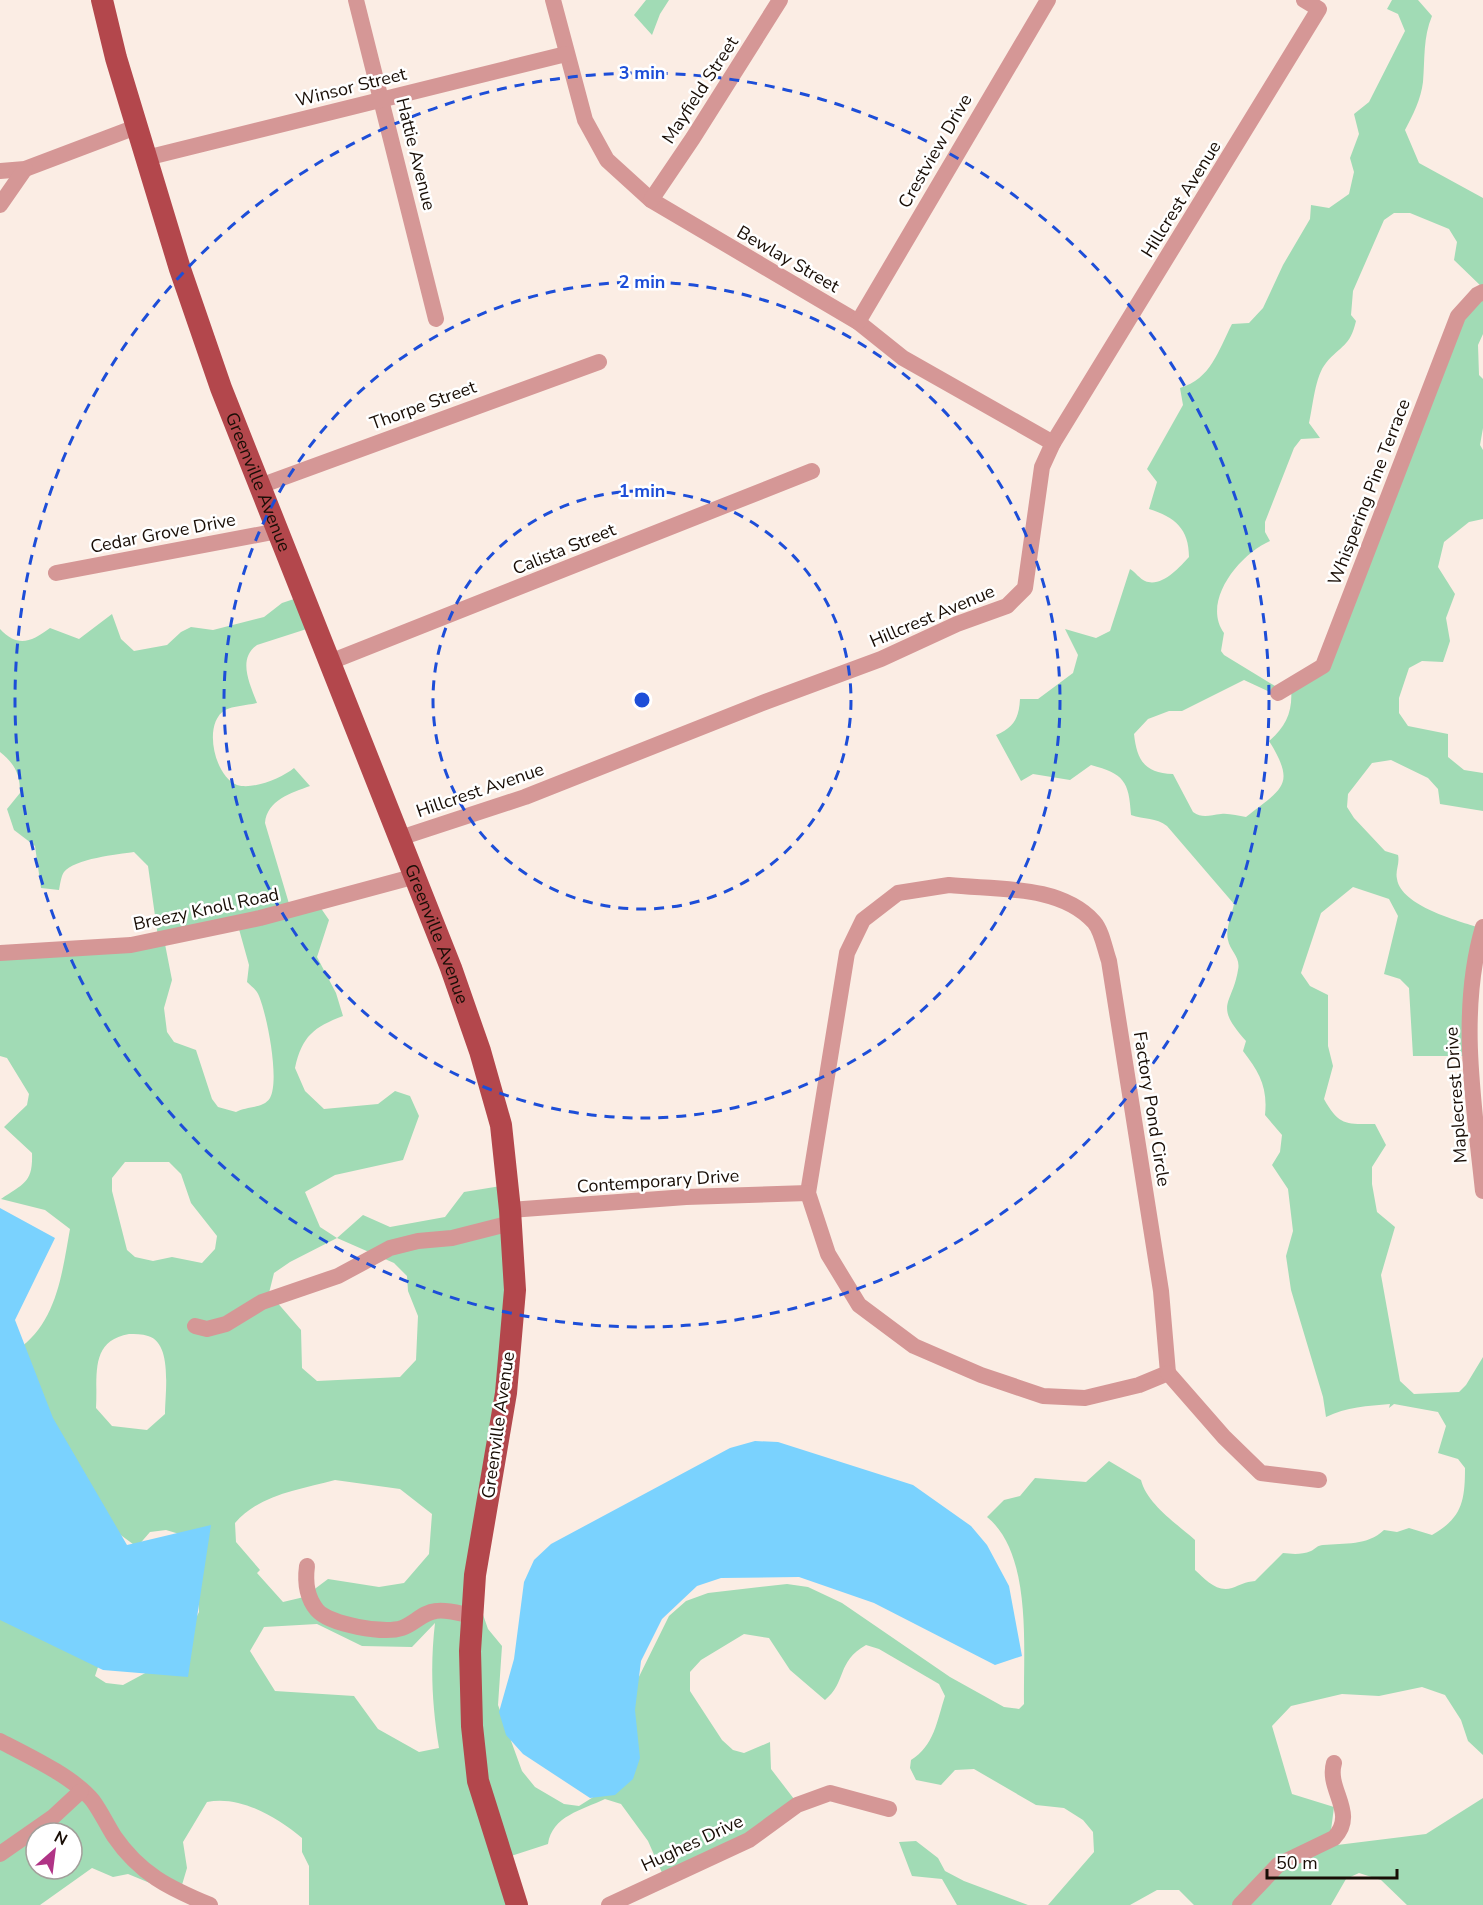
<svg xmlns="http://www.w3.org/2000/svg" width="1483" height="1905" font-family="'Nunito Sans',sans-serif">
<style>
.green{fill:#a1dbb5;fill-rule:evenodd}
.water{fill:#7ad2fe}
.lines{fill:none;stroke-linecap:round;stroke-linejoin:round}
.minor{stroke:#d59796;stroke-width:16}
.major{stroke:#b3474c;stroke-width:22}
.ring{fill:none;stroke:#1d4ed8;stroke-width:3;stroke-dasharray:10 8}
.labels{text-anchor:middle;stroke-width:5;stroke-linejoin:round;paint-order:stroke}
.street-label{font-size:18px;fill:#190e06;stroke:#fff}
.centre{fill:#1d4ed8;stroke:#fff;stroke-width:3}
.ring-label{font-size:18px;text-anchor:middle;font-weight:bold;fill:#1d4ed8;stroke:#fff;stroke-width:5;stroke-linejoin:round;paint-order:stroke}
</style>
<rect width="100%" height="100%" fill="#fbede4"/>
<g class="green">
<polygon points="646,0 669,0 660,14 652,35 634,15"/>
<path d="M1392,0H1418L1432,16C1423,37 1425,59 1423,82C1421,99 1413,115 1405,130L1419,163L1483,198V288L1454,260L1457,242L1449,229L1410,213H1394L1384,220L1353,291L1351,315L1356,321C1350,347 1341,345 1326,363C1315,376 1313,406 1309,423L1320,438L1301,439L1294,448L1265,522V532L1270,541C1240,554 1201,601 1224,633L1221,651L1224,655L1280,689L1272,693L1244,680L1182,711H1169L1148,719L1134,734C1137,761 1145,773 1173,774L1193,812C1203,819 1210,815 1221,814C1229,813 1238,816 1246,817C1282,788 1297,786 1269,741C1286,727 1293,711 1291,689L1324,663L1433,373L1483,289V334L1478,345L1479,375L1483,379V428L1480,445L1483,450V519L1469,522L1444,542L1438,567L1455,594L1446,618L1450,641L1443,662L1422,661L1409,668L1399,698V713L1408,726L1448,734V757L1464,770L1483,773V811L1440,804L1438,789L1428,778L1391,760L1372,763L1348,794L1347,807L1354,818L1385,851L1398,855C1400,863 1395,871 1397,879C1401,906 1459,921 1480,928L1464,1056H1413L1409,988L1400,979L1384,974L1398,916L1389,899L1353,887L1321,913L1301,973L1310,986L1328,995V1046L1333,1066L1324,1099C1339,1126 1346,1124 1375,1124L1386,1145L1372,1167V1184L1377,1212L1395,1227L1381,1275L1400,1381L1414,1394L1459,1392L1466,1385L1483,1357V1755L1468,1741L1461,1720L1445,1695L1422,1687L1379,1696L1342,1694L1291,1706L1272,1726L1292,1794L1334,1807L1329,1846L1426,1834L1483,1798V1905H1407L1381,1880L1359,1873L1346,1879L1331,1905H1194L1179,1890H1157L1130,1905H1048L1094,1852L1093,1832L1083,1820L1064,1808L1036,1805L974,1769L955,1770L941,1785L916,1780L910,1768L911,1760C934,1746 937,1721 945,1696L939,1684L879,1649L866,1645C836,1662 847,1682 825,1700L790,1670L769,1638L744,1634L701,1660L690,1672V1691L722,1740L733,1750L744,1753L770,1742L771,1769L794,1799L750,1838L663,1875L648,1841L621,1804L605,1799C582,1810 552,1816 548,1844L505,1858L518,1905H309V1866L302,1852V1838C277,1817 240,1795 207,1802L183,1842L187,1868L179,1895L128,1874L113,1877L92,1868L40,1905H0V1614L101,1658L95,1676L106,1683L123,1685L177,1656L199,1612L196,1562L186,1536L166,1530L150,1532L137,1547L107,1525L17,1350C57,1323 62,1273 70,1229L45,1210L1,1199C24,1183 33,1183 32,1153L4,1127L27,1105L29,1094L7,1058L0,1056V952L158,937L148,866L134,852C118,854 74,859 64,872C61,876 60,885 59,890L41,888L35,846L14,830L7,809L20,793C20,774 15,764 0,752V629C18,648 31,642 50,628L79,639L112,614L121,639L134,651L167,645L181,632L191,627L213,630L264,617L282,603L306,595L316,626L257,645C237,659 250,684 257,703C248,705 233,706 225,710C202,724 215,777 237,785C253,790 282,778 294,768L310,786C291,793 267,800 265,823L290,907L316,901L329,920L317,957L336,993L343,1016C314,1027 302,1036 295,1068L305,1091L324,1109L378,1104L395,1091L410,1096L419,1116L403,1160L335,1175L305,1192L320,1227L337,1238L363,1215L390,1227L445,1217L464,1192L507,1185L513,1208L480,1606L488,1629L502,1646L498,1705L522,1771L535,1787L564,1804L579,1806L625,1777V1705L669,1616L686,1601L708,1593L787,1584L808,1587L842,1603L950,1677L1004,1707L1019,1709L1024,1704C1023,1651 1033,1554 987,1517L1004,1500L1020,1496L1035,1478L1086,1482L1109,1461L1141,1480C1147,1504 1176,1523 1195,1540V1570C1205,1579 1217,1593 1232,1588C1240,1585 1245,1582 1255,1581L1283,1553C1292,1554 1301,1555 1311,1551C1315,1549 1318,1545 1323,1545C1345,1543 1367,1546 1384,1530L1397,1532L1409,1528L1432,1535C1462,1518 1465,1501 1465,1468L1458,1459L1438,1453L1446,1426L1438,1412L1394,1404L1389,1408L1390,1404C1368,1406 1346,1407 1326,1417L1323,1397L1291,1290L1286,1256L1293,1231L1288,1189L1272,1165L1280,1152L1282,1135L1265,1115C1268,1087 1259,1072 1243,1051L1246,1041C1213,1004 1232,1006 1238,970C1241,957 1230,951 1228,940C1225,930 1232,914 1234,904L1167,826C1156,817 1144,820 1131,815C1129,781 1124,774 1091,765L1070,780L1033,774L1021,781L996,735C1014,727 1019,718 1020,699H1038L1073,673L1078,655L1065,629L1096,638L1110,631L1130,569C1135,572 1140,579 1145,581C1161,588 1179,568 1189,557C1189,529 1175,517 1149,509L1157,482L1147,469L1183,405L1180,388C1211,379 1218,351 1232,324L1249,323L1263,308L1283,265L1310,219L1311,205L1329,208L1349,194L1354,172L1350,158L1359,134L1354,114L1369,102L1405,31L1398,14L1387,9ZM237,922L249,965L247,982C251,986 257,990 259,996C267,1015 280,1080 270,1098C263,1109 246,1106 236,1112L218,1107L212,1099L196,1050L174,1042L167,1032L164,1008L172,980L164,939ZM125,1162H169L181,1174L191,1203L217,1236L215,1249L202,1263L172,1257L153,1261L135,1257L127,1250L112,1191V1178ZM337,1238L394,1263L407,1276L408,1291L418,1316L416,1360L400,1377L317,1381L302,1368L301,1330L269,1293L274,1273L290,1262ZM129,1334C135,1334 142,1334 148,1336C173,1343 165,1393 165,1414L147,1430L112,1426L96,1408C98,1376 89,1341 129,1334ZM335,1480L400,1489L432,1514L429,1554L404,1583L379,1587L328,1579L304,1597L283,1602L257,1573L260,1570L236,1542L235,1523C260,1494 299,1490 335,1480ZM435,1623C430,1666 432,1705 439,1748L419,1752L378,1729L354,1696L275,1691L250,1651L264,1627L317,1624L362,1646L412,1647ZM36,1833H72V1869H36Z"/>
<polygon points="916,1841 938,1858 945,1871 964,1881 1028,1905 957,1905 942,1879 912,1876 899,1842"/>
</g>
<g class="water">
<polygon points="0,1208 55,1238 15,1320 53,1418 127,1545 211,1525 188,1677 103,1670 0,1620"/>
<polygon points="755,1441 778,1442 913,1485 971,1526 987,1545 1009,1586 1022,1656 995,1665 874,1603 799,1577 721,1578 697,1586 662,1619 641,1661 635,1710 640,1758 633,1779 615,1795 590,1798 523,1754 506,1735 499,1712 514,1659 524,1582 534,1560 551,1544 730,1448"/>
</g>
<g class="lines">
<g class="minor">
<polyline points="356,0 436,319"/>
<polyline points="553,0 585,120 607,160 651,200 858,322 903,358 1053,443"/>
<polyline points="146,158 566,54"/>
<polyline points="0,171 25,169 136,127"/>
<polyline points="651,200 693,138 780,0"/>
<polyline points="0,205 25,169"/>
<polyline points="858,322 1048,0"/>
<polyline points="260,486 599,362"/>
<polyline points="56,573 278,531"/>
<polyline points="330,662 812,471"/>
<polyline points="1278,693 1323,666 1458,316 1477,295 1483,292"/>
<polyline points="400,838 525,797 765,702 881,659 957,624 1007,606 1025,588 1042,467 1053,443 1319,9 1304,0"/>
<path d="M949,885C996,890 1060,884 1094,922C1102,931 1105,950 1109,961L1161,1291L1168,1373L1139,1385L1085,1398L1043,1396L981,1375L914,1346L859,1305L828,1254L808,1193L847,953L863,920L898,893Z"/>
<path d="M1483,927C1458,1012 1474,1104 1483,1191"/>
<polyline points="0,953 131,945 260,918 416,876"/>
<polyline points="510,1210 686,1197 808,1193"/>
<polyline points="195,1326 207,1329 226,1324 262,1302 338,1276 390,1248 418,1241 452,1238 511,1223"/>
<polyline points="1168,1373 1224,1437 1261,1473 1319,1480"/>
<path d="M307,1566C305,1581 307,1598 317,1610C330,1625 384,1634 402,1628C414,1624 423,1612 436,1611C447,1609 461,1614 473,1616"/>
<path d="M0,1741C27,1755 74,1777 93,1801C101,1812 107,1825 114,1836C140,1874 169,1888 210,1905"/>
<polyline points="0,1854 53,1817 81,1791"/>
<polyline points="609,1905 749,1840 797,1805 830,1793 889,1809"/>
<path d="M1240,1905L1278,1865L1334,1838C1358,1813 1326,1790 1334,1763"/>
</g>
<path class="major" id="s1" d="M102,0L116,58L180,269L221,388L451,968L480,1051L501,1125L510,1210L515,1290L506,1393L475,1575L470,1651L472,1726L478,1781L517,1905"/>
</g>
<g class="ring">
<circle cx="642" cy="700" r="209"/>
<circle cx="642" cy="700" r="418"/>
<circle cx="642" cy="700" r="627"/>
</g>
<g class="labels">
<g class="street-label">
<text transform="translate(351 87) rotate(-14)" y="6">Winsor Street</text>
<text transform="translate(700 90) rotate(-57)" y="6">Mayfield Street</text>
<text transform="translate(935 151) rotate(-60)" y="6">Crestview Drive</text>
<text transform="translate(416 154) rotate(76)" y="6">Hattie Avenue</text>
<text transform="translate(1181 199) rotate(-58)" y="6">Hillcrest Avenue</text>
<text transform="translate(788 259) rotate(30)" y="6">Bewlay Street</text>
<text transform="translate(423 405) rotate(-20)" y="6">Thorpe Street</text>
<text dy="6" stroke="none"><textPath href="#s1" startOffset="507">Greenville Avenue</textPath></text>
<text transform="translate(1369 492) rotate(-69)" y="6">Whispering Pine Terrace</text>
<text transform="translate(163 533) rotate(-11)" y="6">Cedar Grove Drive</text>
<text transform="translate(564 549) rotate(-22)" y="6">Calista Street</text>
<text transform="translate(932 616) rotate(-23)" y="6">Hillcrest Avenue</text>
<text transform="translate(480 790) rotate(-19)" y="6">Hillcrest Avenue</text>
<text transform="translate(206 909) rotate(-12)" y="6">Breezy Knoll Road</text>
<text dy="6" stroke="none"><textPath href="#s1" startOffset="993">Greenville Avenue</textPath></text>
<text transform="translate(1456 1095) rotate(-94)" y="6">Maplecrest Drive</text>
<text transform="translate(1152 1109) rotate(81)" y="6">Factory Pond Circle</text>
<text transform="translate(658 1181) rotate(-4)" y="6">Contemporary Drive</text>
<text transform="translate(498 1425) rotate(-82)" y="6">Greenville Avenue</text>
<text transform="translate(692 1843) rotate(-25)" y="6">Hughes Drive</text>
</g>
</g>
<circle cx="642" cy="700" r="9" class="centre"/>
<g class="ring-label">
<text x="642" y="79">3 min</text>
<text x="642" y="288">2 min</text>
<text x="642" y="497">1 min</text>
</g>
<g transform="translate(54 1851) rotate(28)"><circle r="28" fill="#ffffff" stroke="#a39f9b" stroke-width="1.5"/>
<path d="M0-4.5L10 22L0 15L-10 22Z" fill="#b03486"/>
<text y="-9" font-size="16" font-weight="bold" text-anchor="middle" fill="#190e06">N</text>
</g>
<path d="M1267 1869v9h130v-9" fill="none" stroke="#190e06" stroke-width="3"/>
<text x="1276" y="1869" font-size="18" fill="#190e06" stroke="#ffffff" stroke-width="4.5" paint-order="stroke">50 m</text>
</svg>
